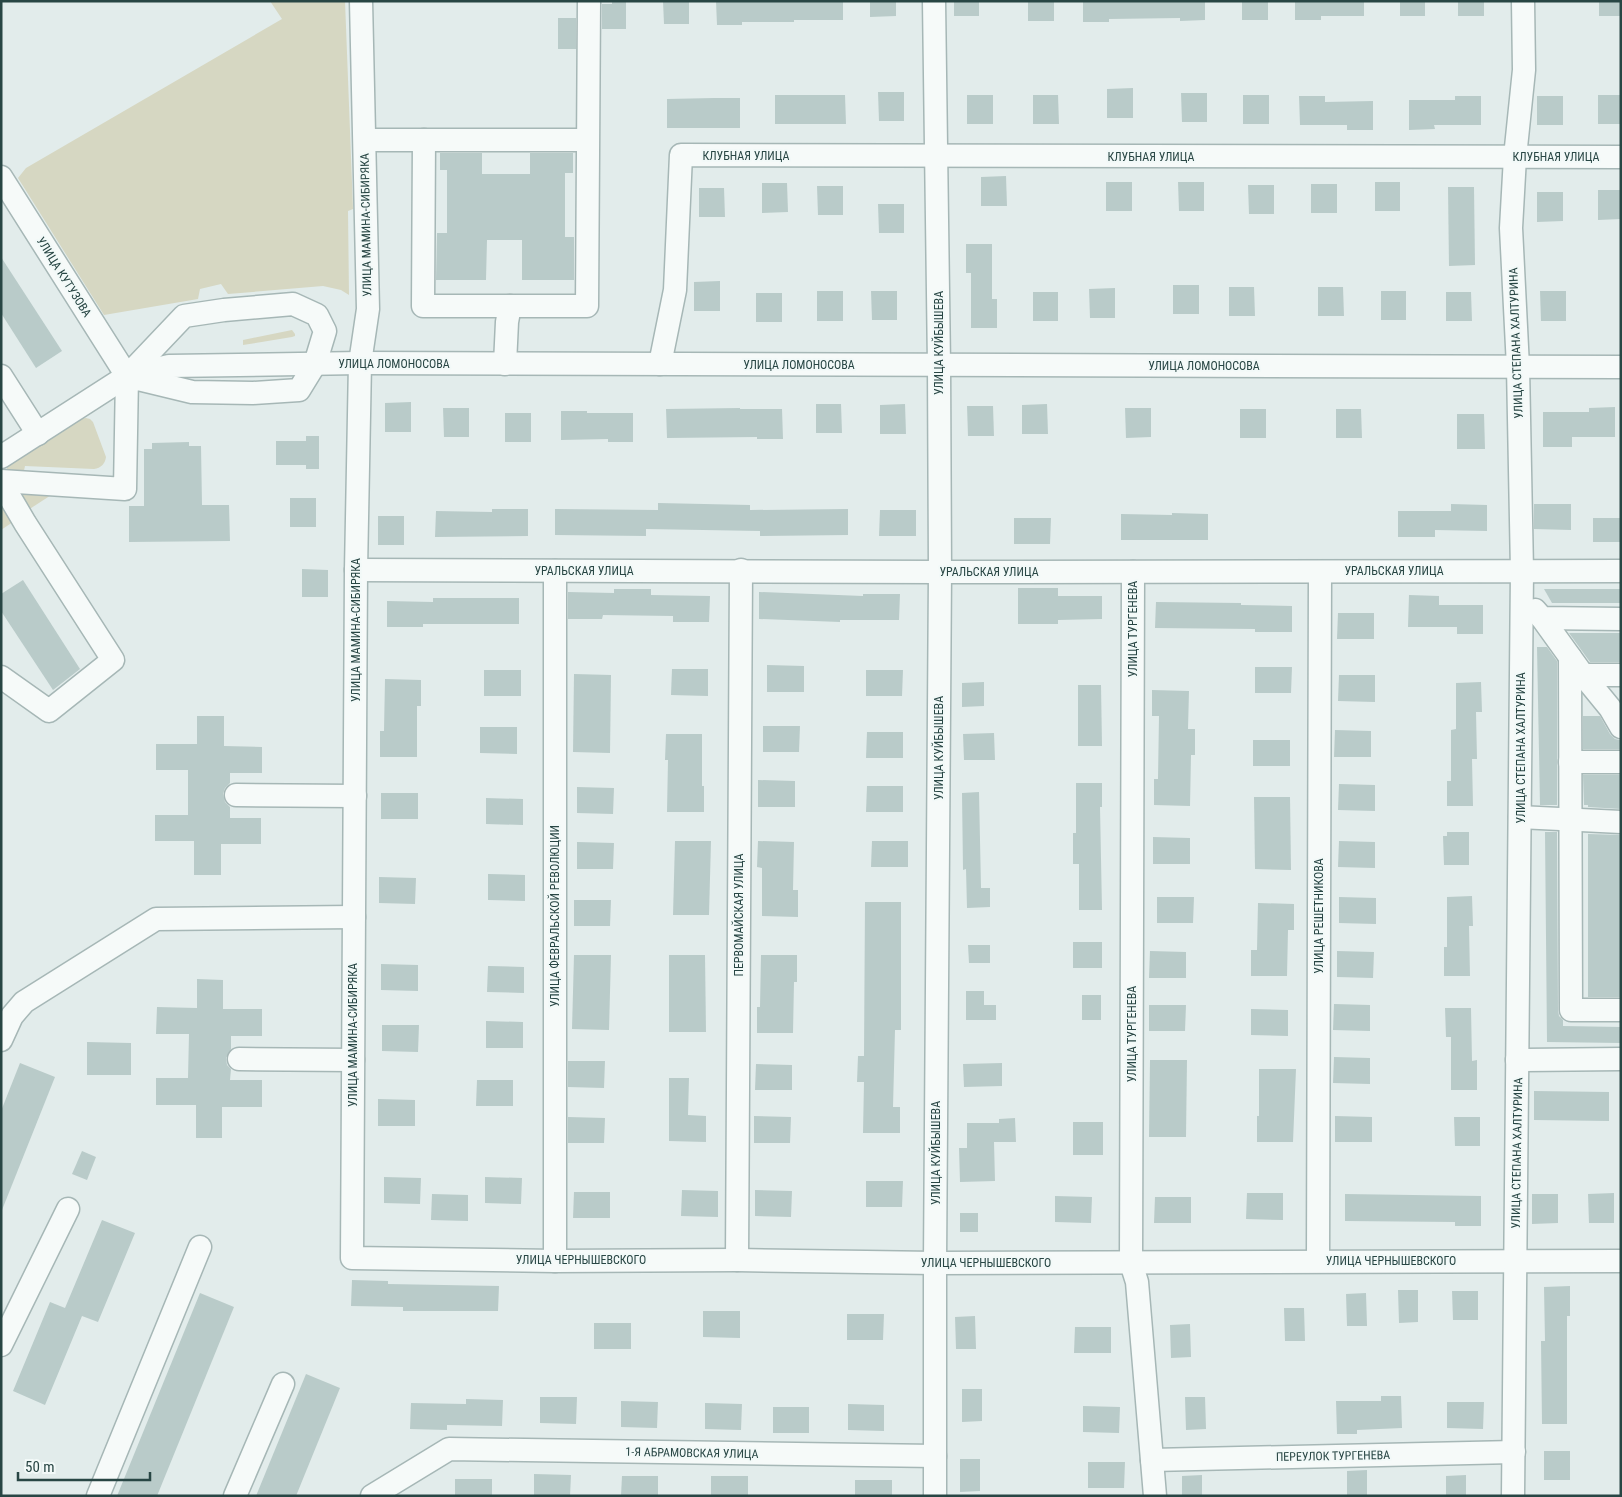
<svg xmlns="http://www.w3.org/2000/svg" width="1622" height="1497" font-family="'Roboto Condensed',sans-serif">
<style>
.green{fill:#d6d7c2}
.building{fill:#b9cbc9}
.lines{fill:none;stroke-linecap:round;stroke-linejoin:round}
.minor-casing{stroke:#a6b7b6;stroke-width:25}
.minor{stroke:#f6faf9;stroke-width:22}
.labels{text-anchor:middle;stroke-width:4;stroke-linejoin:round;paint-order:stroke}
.street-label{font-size:12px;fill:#284644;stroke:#f2f9f8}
</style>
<rect width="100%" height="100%" fill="#e2eceb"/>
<g class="green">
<polygon points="270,1 345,1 353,209 348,211 349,295 341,290 323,286 228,294 221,284 200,289 198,299 104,315 18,178 26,168 282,19"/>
<polygon points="292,330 295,334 295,336 292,337 243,345 243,340"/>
<path d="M86,418L90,419L93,422L106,457C105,464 101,468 94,469L25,466L23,475L7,472V465L78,419Z"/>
<polygon points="11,485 62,488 25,512"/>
<polygon points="1,492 19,518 1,530"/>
</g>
<g class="building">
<polygon points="612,1 626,1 626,29 602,29 602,4 612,4"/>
<polygon points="663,1 689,1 689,24 664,24"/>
<polygon points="716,1 843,1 843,20 794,20 794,22 742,22 742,25 717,25"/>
<polygon points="870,1 896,1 896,16 870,17"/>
<rect x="954" y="1" width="25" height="15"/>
<rect x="1028" y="1" width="26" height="20"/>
<polygon points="1083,1 1205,1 1205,20 1180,21 1180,18 1109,19 1109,22 1083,22"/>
<rect x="1242" y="1" width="26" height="19"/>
<polygon points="1295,1 1364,1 1364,16 1321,16 1321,20 1295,20"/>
<rect x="1400" y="1" width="25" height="15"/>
<rect x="1458" y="1" width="26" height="15"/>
<rect x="1599" y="1" width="22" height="15"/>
<rect x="558" y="18" width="18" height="31"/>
<polygon points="1133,88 1133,118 1107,118 1107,89"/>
<polygon points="878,92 904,92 904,121 879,121"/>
<polygon points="1181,93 1207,93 1207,122 1182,122"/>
<polygon points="775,95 845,95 846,124 775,124"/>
<rect x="967" y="95" width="26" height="29"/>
<polygon points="1033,95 1058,95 1059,124 1033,124"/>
<rect x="1243" y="95" width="26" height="29"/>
<rect x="1598" y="95" width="23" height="29"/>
<polygon points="1299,96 1325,96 1325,102 1373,101 1373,130 1347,130 1347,125 1300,125"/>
<polygon points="1455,96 1481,96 1481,125 1434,125 1435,129 1409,130 1409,100 1455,100"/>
<rect x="1537" y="96" width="26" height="29"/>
<polygon points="714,98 740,98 740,128 667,128 667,99"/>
<polygon points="440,153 482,153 482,174 530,174 530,153 573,153 573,173 565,173 565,237 574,237 574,280 522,280 522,240 487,240 486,280 436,280 437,233 447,233 447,170 440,170"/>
<polygon points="1006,176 1007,206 981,206 981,177"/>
<rect x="1106" y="182" width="26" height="29"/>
<polygon points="1178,182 1204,182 1204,211 1179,211"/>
<rect x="1375" y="182" width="25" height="29"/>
<polygon points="762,183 787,183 788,212 762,213"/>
<rect x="1311" y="184" width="26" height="29"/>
<polygon points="1248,185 1274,185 1274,214 1249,214"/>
<polygon points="817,186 843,186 843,215 818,215"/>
<polygon points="1448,187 1474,187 1475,265 1449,266"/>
<polygon points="699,188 724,188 725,217 699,217"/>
<polygon points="1598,190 1621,190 1621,219 1598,220"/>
<polygon points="1537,192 1563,192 1563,221 1537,222"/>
<polygon points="878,204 904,204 904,233 879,233"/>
<polygon points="966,244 992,244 992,299 997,299 997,328 971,328 971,273 966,273"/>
<polygon points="1,257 62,351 36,368 1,313"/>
<polygon points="720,281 720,311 694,311 694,282"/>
<rect x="1173" y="285" width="26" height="29"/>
<polygon points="1229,287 1254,287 1255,316 1229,316"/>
<polygon points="1318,287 1343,287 1344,316 1318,316"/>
<polygon points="1115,288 1115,318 1090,318 1089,289"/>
<rect x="817" y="291" width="26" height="30"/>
<polygon points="871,291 897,291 897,320 872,320"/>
<rect x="1381" y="291" width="25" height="29"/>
<polygon points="1540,291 1566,291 1566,321 1541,321"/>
<rect x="1033" y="292" width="25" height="29"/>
<polygon points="1446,292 1471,292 1472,321 1446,321"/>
<rect x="756" y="293" width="26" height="29"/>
<polygon points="411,402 411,432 385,432 385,403"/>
<polygon points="816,404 841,404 842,433 816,433"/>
<polygon points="905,404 906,434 880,434 880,405"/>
<polygon points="1047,404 1048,434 1022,434 1022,405"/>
<polygon points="967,406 993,406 994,436 968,436"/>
<polygon points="1615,407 1615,437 1572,437 1572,447 1543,447 1543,412 1589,412 1589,408"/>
<polygon points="443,408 469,408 469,437 444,437"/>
<polygon points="740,408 740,409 782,409 783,439 757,439 757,437 667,438 666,409"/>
<polygon points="1125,408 1151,408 1151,437 1126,438"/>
<rect x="1240" y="409" width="26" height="29"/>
<polygon points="1336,409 1361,409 1362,438 1336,438"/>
<polygon points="561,411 587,411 587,413 633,413 633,442 608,442 608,439 561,440"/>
<rect x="505" y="413" width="26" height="29"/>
<polygon points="1457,414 1484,414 1485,449 1457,449"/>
<polygon points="306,436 319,436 319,469 306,469 306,465 276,465 276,441 306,441"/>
<polygon points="189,442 189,446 201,446 202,505 229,505 230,541 129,542 129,506 144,506 144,449 152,449 152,443"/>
<rect x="290" y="498" width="26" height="29"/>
<polygon points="658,503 750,505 750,510 848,509 848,535 760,536 760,531 646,529 646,536 555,535 555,509 658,510"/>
<polygon points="1451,504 1487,505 1487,531 1435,530 1435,537 1398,537 1398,511 1451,511"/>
<polygon points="1534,504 1571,504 1571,530 1534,529"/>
<polygon points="492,509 528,509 528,536 435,537 436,511 492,512"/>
<polygon points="880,510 916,510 916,536 879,536"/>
<polygon points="1172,513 1208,514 1208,540 1121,540 1121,514 1172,515"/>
<rect x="378" y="516" width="26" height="29"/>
<polygon points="1014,518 1051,518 1050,544 1014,544"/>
<rect x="1593" y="518" width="28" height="24"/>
<polygon points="302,569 328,570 328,597 302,597"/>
<polygon points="23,580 80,669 53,690 1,611 1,594"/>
<polygon points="1018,588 1058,588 1058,596 1102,596 1102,619 1058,620 1058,624 1018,624"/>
<polygon points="614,589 651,589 651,595 710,596 709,622 673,622 673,616 603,615 602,619 568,619 568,592 614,593"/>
<polygon points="1544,589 1621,589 1621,603 1552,603"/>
<polygon points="759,592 863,596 863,594 900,594 899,620 840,620 840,622 759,619"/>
<polygon points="1409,595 1439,596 1439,605 1483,605 1483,634 1457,634 1457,627 1408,627"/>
<polygon points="433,598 519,598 519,624 423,624 423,627 387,627 387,601 433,602"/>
<polygon points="1156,602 1241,603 1241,605 1292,606 1292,632 1255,632 1255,629 1155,628"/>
<polygon points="1338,613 1374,613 1374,639 1337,639"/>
<polygon points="1569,633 1621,633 1621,662 1590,662"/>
<polygon points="1537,647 1547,647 1557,661 1557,805 1540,805"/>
<polygon points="767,665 804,666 804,692 767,692"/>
<polygon points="1255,667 1292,667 1291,693 1255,693"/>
<polygon points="672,669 708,669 708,696 671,695"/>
<rect x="484" y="670" width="37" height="26"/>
<polygon points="866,670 903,670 902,696 866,696"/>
<polygon points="574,674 611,675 610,753 573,752"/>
<polygon points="1339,675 1375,675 1375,702 1338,701"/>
<polygon points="385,679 421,680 421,706 417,706 417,757 380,757 380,731 384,731"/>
<polygon points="984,682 984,706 962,707 962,683"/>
<polygon points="1481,682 1482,712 1476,712 1477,759 1472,759 1473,806 1447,806 1447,781 1451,781 1451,730 1456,729 1456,683"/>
<polygon points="1078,685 1101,685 1102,746 1078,746"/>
<polygon points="1152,690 1189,691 1188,729 1195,729 1195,755 1191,755 1190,806 1154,805 1154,779 1158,779 1159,716 1152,716"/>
<polygon points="197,716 224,716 224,746 262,747 262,773 230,773 230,783 225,788 223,794 225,802 230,807 230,818 261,818 261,844 221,844 221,875 194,875 194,841 155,841 155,815 188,815 188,770 156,770 156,744 197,744"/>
<polygon points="1583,716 1600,716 1610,734 1615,739 1620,740 1621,749 1583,749"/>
<polygon points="763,726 800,726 799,752 763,752"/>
<polygon points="480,727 517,727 517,754 480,753"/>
<polygon points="1335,730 1371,731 1371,757 1334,757"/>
<polygon points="867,732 903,732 903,758 866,758"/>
<polygon points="994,733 995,760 964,760 963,734"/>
<polygon points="666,734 702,734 702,786 704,786 704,812 667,812 668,760 665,760"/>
<rect x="1253" y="740" width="37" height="26"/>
<polygon points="1583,775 1621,775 1621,809 1588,807 1588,805 1584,805"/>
<polygon points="758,780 795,781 795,807 758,807"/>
<polygon points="1076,783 1102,783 1102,807 1100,807 1102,910 1079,910 1079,864 1073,864 1073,833 1076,833"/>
<polygon points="1339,784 1375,785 1375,811 1338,810"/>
<polygon points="867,786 903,786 903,812 866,812"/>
<polygon points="577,787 614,788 613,814 577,813"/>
<polygon points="979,792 981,888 990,888 990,907 967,908 966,869 963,870 962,793"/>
<rect x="381" y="793" width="37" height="26"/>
<polygon points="1254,797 1290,797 1291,870 1255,869"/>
<polygon points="486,798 523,799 523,825 486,824"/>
<polygon points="1447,832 1469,832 1469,865 1444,865 1443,836 1447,836"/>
<polygon points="1545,832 1557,832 1558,1010 1559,1016 1563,1020 1563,1026 1621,1027 1621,1043 1547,1042"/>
<polygon points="1588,834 1621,835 1621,997 1588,997"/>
<polygon points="1153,837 1190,838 1190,864 1153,864"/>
<polygon points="675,841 711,841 709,915 673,915"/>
<polygon points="758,841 794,842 793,890 798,890 798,917 762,916 762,868 757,867"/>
<polygon points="872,841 908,841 908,867 871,867"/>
<polygon points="1339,841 1375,842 1375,868 1338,867"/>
<polygon points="577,842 614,843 613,869 577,869"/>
<polygon points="488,874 525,875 525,901 488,900"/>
<polygon points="379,877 416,878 415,904 379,903"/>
<polygon points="1472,896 1473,926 1469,926 1470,976 1444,976 1444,947 1447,947 1447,897"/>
<polygon points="1157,897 1194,897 1193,923 1157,923"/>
<polygon points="1339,897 1376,898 1376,924 1339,923"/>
<polygon points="574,900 611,900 610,926 574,926"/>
<polygon points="865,902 901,902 901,1030 895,1030 893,1107 900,1107 900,1133 863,1133 864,1082 857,1082 858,1056 864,1056"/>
<polygon points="1258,903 1294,904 1294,930 1288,930 1287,976 1251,976 1251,950 1257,950"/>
<rect x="1073" y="942" width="29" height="26"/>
<polygon points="968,945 990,945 990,963 969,963"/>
<polygon points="1150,951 1186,952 1186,978 1149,978"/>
<polygon points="1337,951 1374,952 1373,978 1337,977"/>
<polygon points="574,955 611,955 609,1030 572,1029"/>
<polygon points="669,955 705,955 706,1032 669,1032"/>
<polygon points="761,955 797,955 797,982 794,982 793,1033 757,1033 757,1007 760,1007"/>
<polygon points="381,964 418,965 418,991 381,990"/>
<polygon points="488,966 524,967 524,993 487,992"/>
<polygon points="197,979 223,980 223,1009 262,1009 262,1036 231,1036 231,1049 226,1058 227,1065 231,1069 230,1080 262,1080 262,1107 222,1107 222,1138 196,1138 196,1105 156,1105 156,1078 188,1078 189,1034 156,1034 157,1007 197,1008"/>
<polygon points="966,991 984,991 984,1005 996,1005 996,1020 966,1020"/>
<rect x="1082" y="995" width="19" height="25"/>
<polygon points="1334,1004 1370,1005 1370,1031 1333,1030"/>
<polygon points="1149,1005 1186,1005 1185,1031 1149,1031"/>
<polygon points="1445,1008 1471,1008 1472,1061 1477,1060 1477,1090 1451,1090 1451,1037 1446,1037"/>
<polygon points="1251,1009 1288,1010 1288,1036 1251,1035"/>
<polygon points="486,1021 523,1022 523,1048 486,1048"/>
<polygon points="382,1025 419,1025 418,1052 382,1051"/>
<polygon points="87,1042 131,1043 131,1075 87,1075"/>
<polygon points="1334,1057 1370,1058 1370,1084 1333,1083"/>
<polygon points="1150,1060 1187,1060 1186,1137 1149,1137"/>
<polygon points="568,1061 605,1061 604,1088 568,1087"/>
<polygon points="20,1063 55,1077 2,1210 1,1111"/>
<polygon points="1002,1063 1002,1086 964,1087 963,1064"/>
<polygon points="756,1064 792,1065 792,1090 755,1090"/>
<polygon points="1259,1069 1296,1069 1293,1142 1257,1142 1257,1116 1259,1116"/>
<polygon points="669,1078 689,1078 688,1115 706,1116 706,1142 669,1141"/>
<polygon points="477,1080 513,1080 513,1106 476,1106"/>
<polygon points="1534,1091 1609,1092 1609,1121 1534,1120"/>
<polygon points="378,1099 415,1100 415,1126 378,1126"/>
<polygon points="754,1116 791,1117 790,1143 754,1143"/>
<polygon points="1335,1116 1372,1117 1372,1142 1335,1142"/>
<polygon points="568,1117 605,1118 604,1143 568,1143"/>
<polygon points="1454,1117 1480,1117 1480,1146 1455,1146"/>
<polygon points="1015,1118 1016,1142 994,1142 995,1181 960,1182 959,1148 967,1148 967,1123 999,1123 999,1119"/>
<rect x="1073" y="1122" width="30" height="33"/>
<polygon points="82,1151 96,1157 87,1180 72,1174"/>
<polygon points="384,1177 421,1178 420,1204 384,1203"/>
<polygon points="485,1177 522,1178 521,1204 485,1203"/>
<polygon points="866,1181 903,1181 902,1207 866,1207"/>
<polygon points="682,1190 718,1191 718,1217 681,1216"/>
<polygon points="755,1190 792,1191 791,1217 755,1216"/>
<polygon points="574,1192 610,1192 610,1218 573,1218"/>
<polygon points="1247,1193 1283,1193 1283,1220 1246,1219"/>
<polygon points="1614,1193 1614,1223 1589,1223 1588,1194"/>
<polygon points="432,1194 468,1195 468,1221 431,1220"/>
<polygon points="1345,1194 1481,1196 1481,1226 1455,1226 1455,1222 1345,1221"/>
<polygon points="1532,1194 1558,1194 1558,1223 1532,1224"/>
<polygon points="1055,1196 1092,1197 1091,1223 1055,1222"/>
<polygon points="1155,1197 1191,1197 1191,1223 1154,1223"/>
<rect x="960" y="1213" width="18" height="19"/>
<polygon points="102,1220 135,1233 98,1322 82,1316 45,1405 13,1391 50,1302 65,1308"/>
<polygon points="352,1280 388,1281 388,1284 499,1286 498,1311 403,1311 403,1307 351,1306"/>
<polygon points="1570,1286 1570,1316 1567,1316 1567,1424 1542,1424 1541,1341 1545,1341 1544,1287"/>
<polygon points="1398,1290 1418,1290 1418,1322 1399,1323"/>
<polygon points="1452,1291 1478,1291 1478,1320 1453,1320"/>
<polygon points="200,1293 234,1307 157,1496 117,1496"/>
<polygon points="1366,1293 1367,1326 1347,1326 1346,1294"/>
<polygon points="1284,1308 1304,1308 1305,1341 1285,1341"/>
<polygon points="703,1311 740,1311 740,1338 703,1337"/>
<polygon points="847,1314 884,1314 883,1340 847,1340"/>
<polygon points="975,1316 976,1349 956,1349 955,1317"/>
<rect x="594" y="1323" width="37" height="26"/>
<polygon points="1190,1324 1191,1357 1171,1358 1170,1325"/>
<polygon points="1075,1327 1111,1327 1111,1353 1074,1353"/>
<polygon points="306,1374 340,1388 296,1496 256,1496"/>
<polygon points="962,1389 982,1389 982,1421 962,1422"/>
<polygon points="1381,1396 1401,1396 1402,1428 1357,1430 1357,1434 1337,1434 1336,1401 1381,1401"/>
<polygon points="540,1397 577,1397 576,1424 540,1423"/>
<polygon points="1185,1397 1205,1397 1206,1429 1186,1430"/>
<polygon points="466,1399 503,1400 502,1426 447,1425 447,1430 410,1429 411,1403 466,1404"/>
<polygon points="621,1401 658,1402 657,1428 621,1427"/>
<polygon points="1447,1402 1484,1402 1483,1429 1447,1428"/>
<polygon points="705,1403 742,1404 741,1430 705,1429"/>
<polygon points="848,1404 884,1405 884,1431 848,1430"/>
<polygon points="1083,1406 1120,1407 1119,1433 1083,1432"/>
<rect x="773" y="1407" width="36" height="26"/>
<rect x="1544" y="1451" width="26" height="29"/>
<polygon points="960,1459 980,1459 980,1491 960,1492"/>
<polygon points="1088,1462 1125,1462 1124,1488 1088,1488"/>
<polygon points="1367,1470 1367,1496 1347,1496 1347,1471"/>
<polygon points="534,1474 571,1475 570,1496 534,1496"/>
<polygon points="1202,1475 1202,1496 1182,1496 1182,1476"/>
<polygon points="1466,1475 1466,1496 1446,1496 1446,1476"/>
<polygon points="622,1476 658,1476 658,1496 621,1496"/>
<rect x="711" y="1476" width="37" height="20"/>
<rect x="455" y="1479" width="37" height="17"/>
<rect x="855" y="1480" width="37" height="16"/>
</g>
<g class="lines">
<defs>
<g id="minor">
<polyline points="361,1 368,309 360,363 356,570 352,1258 555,1261 737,1260 935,1263 1621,1261"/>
<polyline points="934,1 939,365 940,572 935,1263 935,1496"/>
<polyline points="365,140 424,140"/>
<polyline points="588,140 424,140 423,306 587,306 589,1"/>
<polyline points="1,177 127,376"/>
<polyline points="505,364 507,322 510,306"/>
<polyline points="660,364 675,290 681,155 1621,157"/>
<polyline points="1,376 38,434"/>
<polyline points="1,457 127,376 169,366 360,363 1621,367"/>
<polyline points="1,481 125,489 127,376 184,316 224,310 293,304 317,315 325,331 315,364 299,390 253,393 192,392 130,377"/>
<polyline points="1,482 25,523 113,660 49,711 1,677"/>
<polyline points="356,570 940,572 1621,571"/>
<polyline points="555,571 555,1261"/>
<polyline points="1133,572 1131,1263 1137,1282 1155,1496"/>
<polyline points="1535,610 1542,618 1621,619"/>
<polyline points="1542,618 1583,675 1610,708 1621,727"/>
<polyline points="1570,657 1571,1010 1621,1010"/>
<polyline points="1583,675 1621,675"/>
<polyline points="1570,762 1621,762"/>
<polyline points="236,795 355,796"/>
<polyline points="1520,817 1621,822"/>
<polyline points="1,1040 12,1016 24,1002 156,919 354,917"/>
<polyline points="239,1059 353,1060"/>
<polyline points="1517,1060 1621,1059"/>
<polyline points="737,1260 741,570"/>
<polyline points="1318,1261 1320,572"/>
<polyline points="1,1345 68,1209"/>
<polyline points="1152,1460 1514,1452"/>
<polyline points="98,1496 200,1247"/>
<polyline points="235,1496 283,1384"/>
<polyline points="372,1496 449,1449 935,1456"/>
<polyline points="1513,1496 1522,571 1518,367 1511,228 1515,157 1524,70 1523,1"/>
</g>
</defs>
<use href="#minor" class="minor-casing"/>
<use href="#minor" class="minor"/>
</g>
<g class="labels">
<g class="street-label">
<text x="746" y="160">КЛУБНАЯ УЛИЦА</text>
<text x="1151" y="161">КЛУБНАЯ УЛИЦА</text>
<text x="1556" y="161">КЛУБНАЯ УЛИЦА</text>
<text transform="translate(366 225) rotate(-91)" y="4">УЛИЦА МАМИНА-СИБИРЯКА</text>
<text transform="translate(64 277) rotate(58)" y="4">УЛИЦА КУТУЗОВА</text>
<text transform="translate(939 343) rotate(-90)" y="4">УЛИЦА КУЙБЫШЕВА</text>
<text transform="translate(1516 343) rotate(-92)" y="4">УЛИЦА СТЕПАНА ХАЛТУРИНА</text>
<text x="394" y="368">УЛИЦА ЛОМОНОСОВА</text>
<text x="799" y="369">УЛИЦА ЛОМОНОСОВА</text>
<text x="1204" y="370">УЛИЦА ЛОМОНОСОВА</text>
<text x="584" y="575">УРАЛЬСКАЯ УЛИЦА</text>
<text x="1394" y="575">УРАЛЬСКАЯ УЛИЦА</text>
<text x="989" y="576">УРАЛЬСКАЯ УЛИЦА</text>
<text transform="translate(1133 629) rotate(-90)" y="4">УЛИЦА ТУРГЕНЕВА</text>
<text transform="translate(356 630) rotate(-90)" y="4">УЛИЦА МАМИНА-СИБИРЯКА</text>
<text transform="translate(939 748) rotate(-90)" y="4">УЛИЦА КУЙБЫШЕВА</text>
<text transform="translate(1521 748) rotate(-90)" y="4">УЛИЦА СТЕПАНА ХАЛТУРИНА</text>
<text transform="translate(739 915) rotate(-90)" y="4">ПЕРВОМАЙСКАЯ УЛИЦА</text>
<text transform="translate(555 916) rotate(-90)" y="4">УЛИЦА ФЕВРАЛЬСКОЙ РЕВОЛЮЦИИ</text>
<text transform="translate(1319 916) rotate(-90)" y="4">УЛИЦА РЕШЕТНИКОВА</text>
<text transform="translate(1132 1034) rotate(-90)" y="4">УЛИЦА ТУРГЕНЕВА</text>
<text transform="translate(353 1035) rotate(-90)" y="4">УЛИЦА МАМИНА-СИБИРЯКА</text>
<text transform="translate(936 1153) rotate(-90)" y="4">УЛИЦА КУЙБЫШЕВА</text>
<text transform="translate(1517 1153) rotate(-89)" y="4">УЛИЦА СТЕПАНА ХАЛТУРИНА</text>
<text x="581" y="1264">УЛИЦА ЧЕРНЫШЕВСКОГО</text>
<text x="1391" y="1265">УЛИЦА ЧЕРНЫШЕВСКОГО</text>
<text x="986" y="1267">УЛИЦА ЧЕРНЫШЕВСКОГО</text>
<text transform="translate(692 1453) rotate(1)" y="4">1-Я АБРАМОВСКАЯ УЛИЦА</text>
<text transform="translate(1333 1456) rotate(-1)" y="4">ПЕРЕУЛОК ТУРГЕНЕВА</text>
</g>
</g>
<rect width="1622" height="1497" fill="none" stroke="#284644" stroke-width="5"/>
<path d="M18 1472v8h132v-8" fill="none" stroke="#284644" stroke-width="2.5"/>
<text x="25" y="1472" font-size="15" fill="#284644" stroke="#f2f9f8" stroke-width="4" paint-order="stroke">50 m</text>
</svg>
